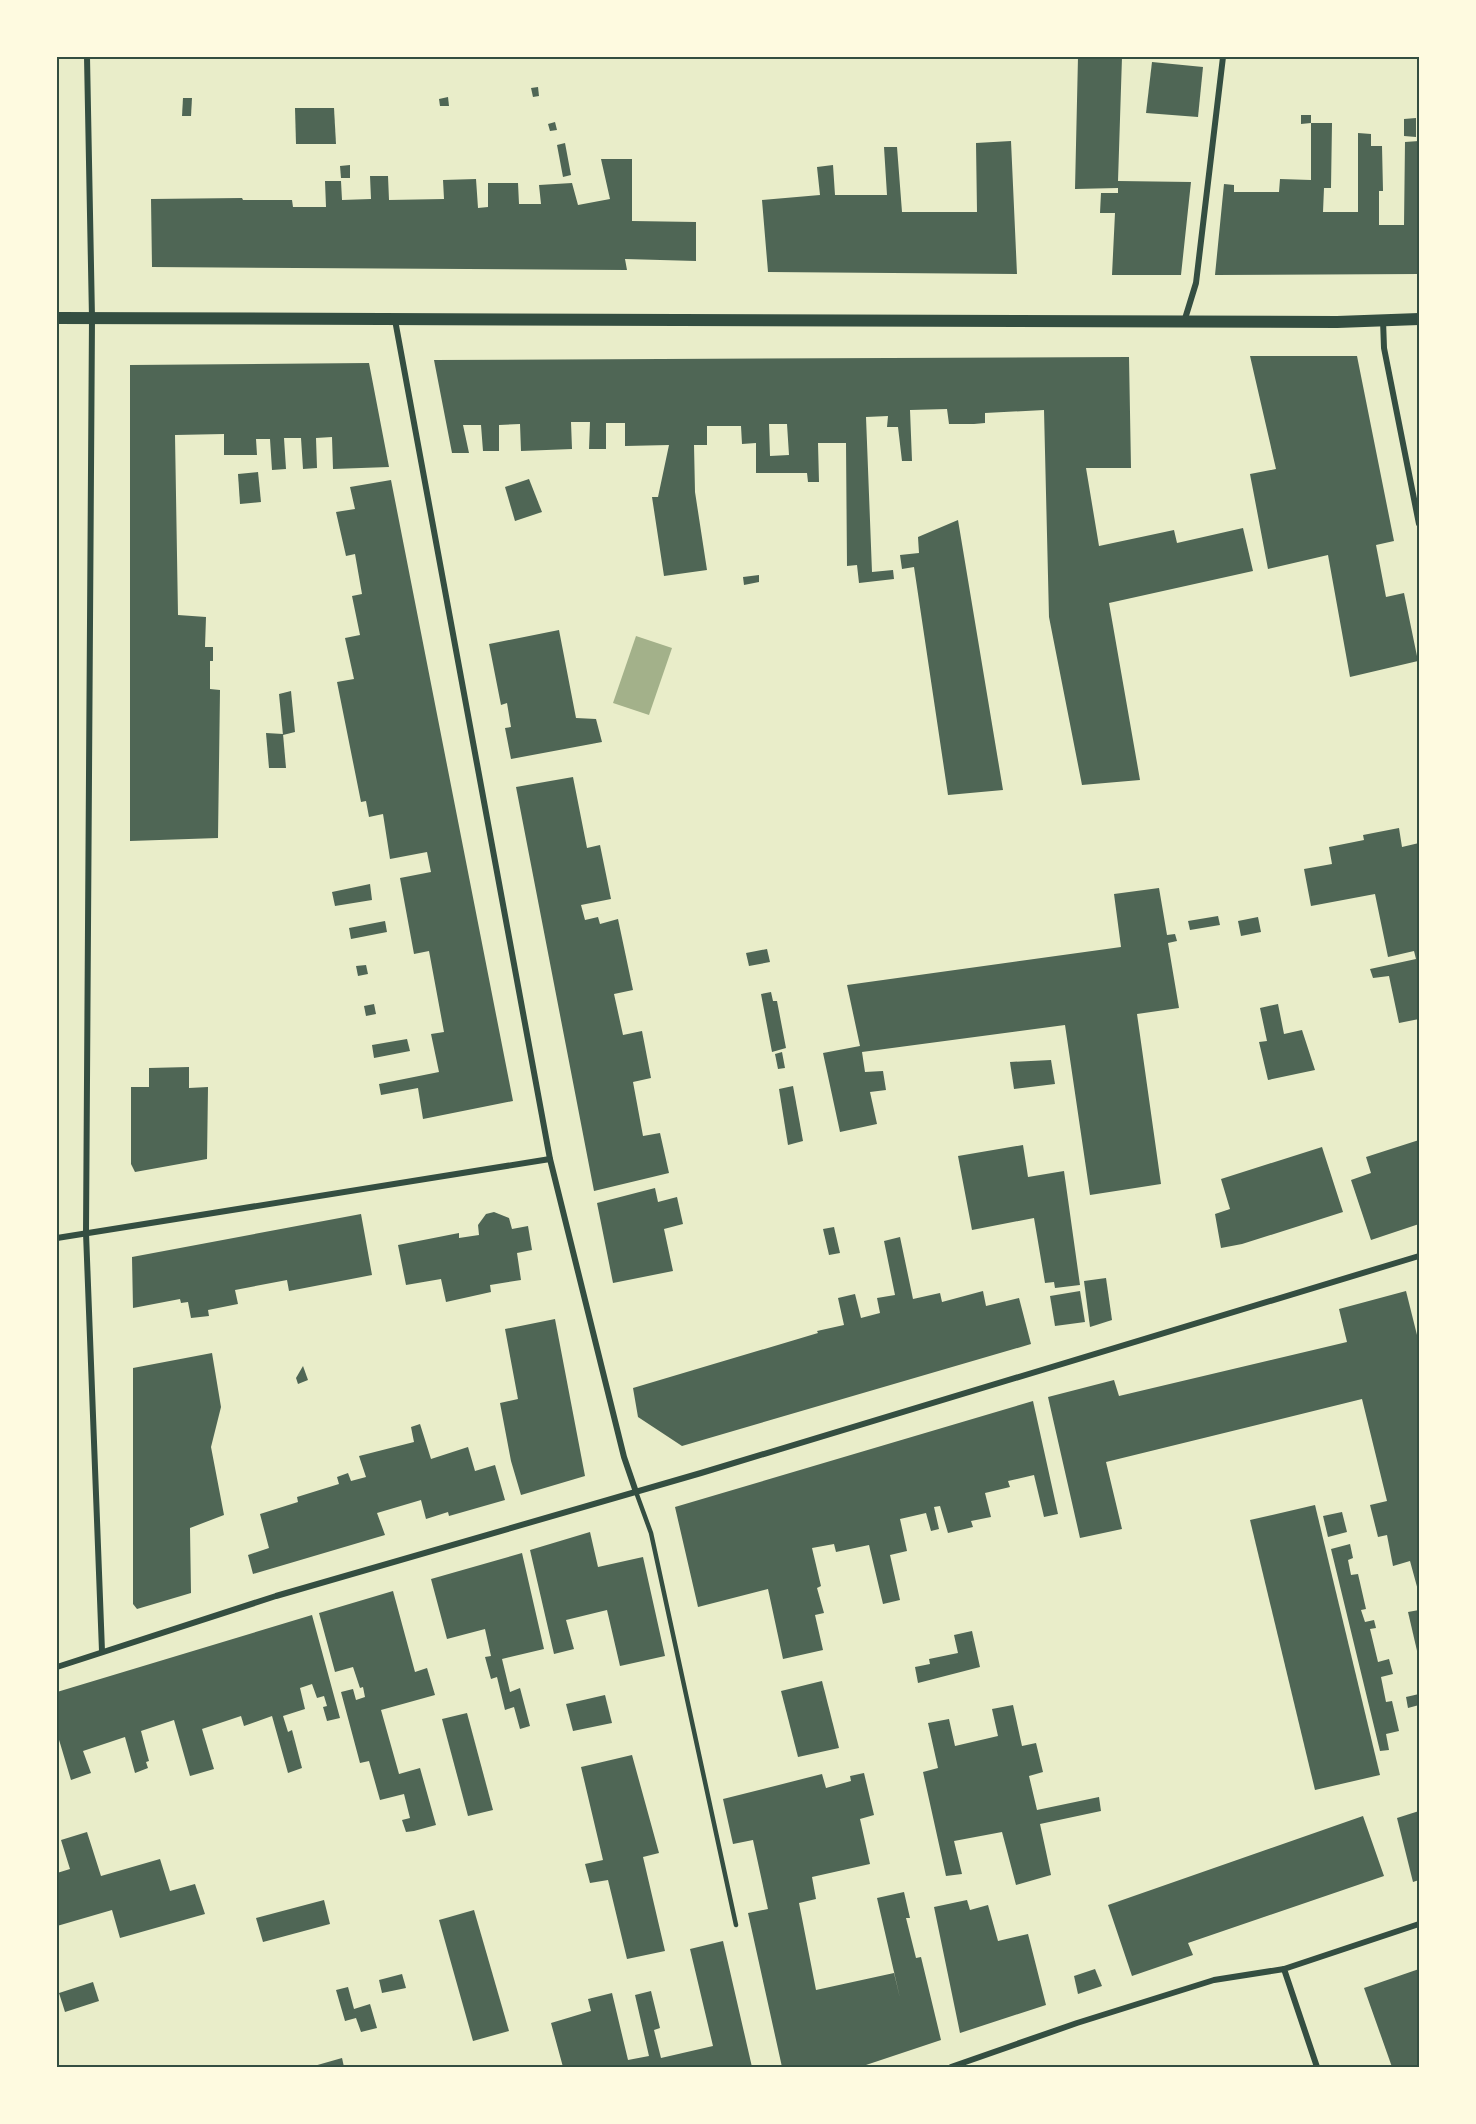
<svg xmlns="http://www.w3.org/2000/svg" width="1476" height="2124" font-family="'PT Serif',serif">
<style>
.water{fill:#a3b18a}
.building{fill:#4f6655;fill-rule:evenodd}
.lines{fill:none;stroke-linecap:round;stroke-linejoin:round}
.service{stroke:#344e41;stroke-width:4.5}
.minor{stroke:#344e41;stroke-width:6}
.secondary{stroke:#344e41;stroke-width:12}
.neatline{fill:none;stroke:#344e41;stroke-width:2}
</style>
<rect width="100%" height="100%" fill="#e9edc9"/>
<polygon class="water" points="636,636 672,648 649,715 613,703"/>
<g class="building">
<polygon points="1078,57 1122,57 1118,181 1191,182 1181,275 1112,275 1115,213 1100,213 1101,193 1118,193 1118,188 1075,189"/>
<polygon points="1152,62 1203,67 1198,117 1146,113"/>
<polygon points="538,87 539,96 533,97 531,88"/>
<polygon points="448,97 449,106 440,106 439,99"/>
<polygon points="183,98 192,98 191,116 182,116"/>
<polygon points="295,108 334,108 336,144 296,144"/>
<polygon points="1301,115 1311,115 1311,123 1301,124"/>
<polygon points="1416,118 1416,137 1404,136 1404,119"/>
<polygon points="555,122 557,130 550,131 548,124"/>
<polygon points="1311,123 1332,123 1331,188 1324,188 1323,212 1358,212 1358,133 1371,134 1371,146 1382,146 1383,191 1379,191 1379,225 1404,225 1405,142 1419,141 1419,274 1215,275 1224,184 1234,185 1234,192 1279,192 1280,179 1311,180"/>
<polygon points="1011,141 1017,274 768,272 762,200 820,195 817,167 833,165 835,195 887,195 884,147 897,147 902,212 977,212 976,143"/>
<polygon points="565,143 571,175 563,177 557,145"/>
<polygon points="601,159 632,159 632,221 696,222 696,261 625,259 627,270 152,267 151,199 242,198 243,200 292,200 293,207 326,207 325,181 341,181 342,200 371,199 370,176 388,176 389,200 444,199 443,180 476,179 478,208 488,207 488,183 518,183 519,204 541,204 539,185 572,183 578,205 610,199"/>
<polygon points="350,165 350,178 341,178 340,166"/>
<polygon points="1250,356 1357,356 1394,541 1376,545 1386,597 1404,593 1418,661 1350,677 1328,555 1268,569 1250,474 1276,469"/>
<path d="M1129,357L1131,468H1086L1099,546L1174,530L1177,543L1243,528L1253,571L1109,603L1140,780L1082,785L1049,617L1044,410L985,413V423L974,424H949L947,409L910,410L912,461H902L898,427H887L888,416L866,417L872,572L893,570L894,579L859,583L857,565L847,566L846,443H818L819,482H808L807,473H756V443L742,444L741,426H707V445H694L695,492L707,570L664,576L652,497H658L669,445L625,446V423H606V449H589L590,422H571L572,449L521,451L520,424L499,425V451H483L481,425H463L469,453H452L434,360ZM769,424H787L789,455L770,456Z"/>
<polygon points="369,363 389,467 333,469 332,437 316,438 317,468 303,469 301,438 284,438 286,469 272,470 270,439 256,439 257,455 224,455 224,434 175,435 178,615 206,617 205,647 213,647 213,661 210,661 210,689 220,690 218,838 130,841 130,365"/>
<polygon points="258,472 261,502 240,504 238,474"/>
<polygon points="529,479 542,512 515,521 505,487"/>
<polygon points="391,480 513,1101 423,1119 418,1088 381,1095 379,1084 439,1072 431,1034 444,1032 429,951 414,954 400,878 431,872 427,852 390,859 383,814 369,817 366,801 361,802 337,682 354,679 345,638 360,635 352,596 362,594 355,554 346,556 336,512 355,509 350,487"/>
<polygon points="958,520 1003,790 948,795 914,567 902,569 900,555 919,553 918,537"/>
<polygon points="759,575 759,582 744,585 743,577"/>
<polygon points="559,630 576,718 596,719 602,742 511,759 505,728 511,727 507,703 501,705 489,644"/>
<polygon points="291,691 295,732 283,735 279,694"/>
<polygon points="266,733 283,734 286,768 269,768"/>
<polygon points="573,777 587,848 600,845 611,899 581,905 585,920 598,917 600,924 618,919 633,990 614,994 623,1035 642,1031 651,1078 633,1082 643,1136 660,1133 669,1173 594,1191 516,787"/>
<polygon points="1399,828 1402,847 1419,843 1419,1019 1399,1023 1389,976 1373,978 1370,969 1416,959 1414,951 1388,957 1375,894 1311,906 1304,869 1332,864 1329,847 1364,840 1363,835"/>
<polygon points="370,884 372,900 335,906 332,892"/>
<polygon points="1159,888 1167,935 1175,934 1177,941 1168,943 1179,1008 1137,1014 1161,1184 1090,1195 1065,1025 862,1052 865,1072 883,1071 886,1090 870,1092 877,1124 840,1132 823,1053 860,1046 847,985 1121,947 1114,894"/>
<polygon points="1218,916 1220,925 1190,930 1188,921"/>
<polygon points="1258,917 1261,932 1241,936 1238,921"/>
<polygon points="385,921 387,932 351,939 349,928"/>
<polygon points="767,949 770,962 749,966 746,953"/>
<polygon points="366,965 368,974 358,976 356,966"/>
<polygon points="771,992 773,1001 777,1001 786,1048 772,1052 761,994"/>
<polygon points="374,1004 376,1014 366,1016 364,1006"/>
<polygon points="1278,1004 1284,1034 1302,1030 1315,1070 1268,1080 1259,1042 1267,1041 1260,1008"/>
<polygon points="407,1039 410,1051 374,1058 372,1045"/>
<polygon points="782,1052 785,1068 778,1069 775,1054"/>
<polygon points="1051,1060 1055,1084 1014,1089 1010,1062"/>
<polygon points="189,1067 189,1088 208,1087 207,1159 135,1172 131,1164 131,1087 149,1087 149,1068"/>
<polygon points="793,1086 803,1141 788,1145 779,1089"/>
<polygon points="1419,1140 1419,1224 1371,1240 1351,1180 1371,1173 1366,1157"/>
<polygon points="1023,1145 1028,1177 1064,1171 1080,1285 1055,1288 1054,1282 1045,1283 1034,1218 972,1230 958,1156"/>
<polygon points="1322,1147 1343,1212 1242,1244 1221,1248 1215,1214 1230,1209 1221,1179"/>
<polygon points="655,1188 658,1202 677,1197 683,1224 664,1229 673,1271 613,1283 597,1203"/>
<polygon points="494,1212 509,1218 512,1229 528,1226 532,1250 517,1253 521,1280 490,1285 491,1292 446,1302 441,1279 406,1285 398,1245 459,1233 459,1238 479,1235 478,1225 486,1214"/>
<polygon points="361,1214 372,1275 289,1291 287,1280 235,1290 238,1304 208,1310 209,1316 191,1318 188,1302 181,1303 180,1299 133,1308 132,1257"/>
<polygon points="834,1227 840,1253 829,1255 823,1229"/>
<polygon points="900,1237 913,1299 940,1293 942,1302 983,1291 986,1306 1019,1298 1031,1344 682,1446 638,1417 633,1388 818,1333 817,1331 844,1325 838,1298 855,1294 861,1318 880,1313 877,1298 895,1295 884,1241"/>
<polygon points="1106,1278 1112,1320 1090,1327 1084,1281"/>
<polygon points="1080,1291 1085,1322 1055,1326 1050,1296"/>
<polygon points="1406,1291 1419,1343 1419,1594 1410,1561 1393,1566 1387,1535 1378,1537 1370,1505 1387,1501 1362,1399 1106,1462 1122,1529 1080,1538 1048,1397 1114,1380 1119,1396 1347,1342 1339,1309"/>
<polygon points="555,1319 585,1476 521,1495 511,1461 500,1403 518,1399 505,1329"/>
<polygon points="212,1353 221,1407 211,1447 224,1515 190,1528 191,1593 137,1609 133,1604 133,1368"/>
<polygon points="303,1366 308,1380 298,1384 296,1378"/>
<polygon points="1033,1401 1058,1514 1044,1517 1034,1475 1008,1481 1010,1487 985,1493 991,1517 971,1521 973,1527 948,1533 940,1506 934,1507 939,1529 931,1531 926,1513 900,1519 907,1551 890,1555 900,1600 883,1604 869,1545 836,1552 834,1544 812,1548 821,1586 817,1588 824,1613 815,1615 823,1650 783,1659 768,1589 698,1607 675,1507"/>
<polygon points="420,1424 431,1459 468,1447 475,1471 495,1465 505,1500 449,1516 448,1512 426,1519 421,1500 377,1513 385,1535 253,1574 248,1555 269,1548 260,1514 298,1502 297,1497 339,1484 337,1477 348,1473 351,1481 366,1477 359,1456 414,1442 411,1427"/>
<polygon points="1315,1505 1380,1775 1315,1790 1250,1520"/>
<polygon points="1342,1512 1347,1532 1328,1537 1323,1516"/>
<polygon points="590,1532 598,1567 643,1557 665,1656 620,1666 607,1610 566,1620 574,1649 554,1654 530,1550"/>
<polygon points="1350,1544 1353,1558 1348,1560 1351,1575 1358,1574 1366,1609 1361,1610 1365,1622 1374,1620 1376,1628 1370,1629 1378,1662 1389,1659 1393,1674 1381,1677 1386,1702 1392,1701 1399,1731 1386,1734 1389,1750 1380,1751 1331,1549"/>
<polygon points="522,1553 544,1649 502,1659 510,1692 520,1688 530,1726 520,1729 514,1707 505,1710 497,1677 491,1679 485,1657 491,1656 485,1629 447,1639 431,1579"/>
<polygon points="393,1591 415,1672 427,1668 435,1695 381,1710 399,1774 420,1768 436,1825 414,1831 406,1832 402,1820 410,1818 404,1794 380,1800 369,1761 360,1763 341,1692 353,1689 356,1700 365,1697 363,1687 360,1688 353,1667 335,1672 319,1613"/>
<polygon points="1419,1610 1419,1655 1418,1655 1408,1612"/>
<polygon points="312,1615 340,1718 327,1721 323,1707 327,1706 324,1696 317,1698 312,1684 300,1688 305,1709 283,1716 288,1732 292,1730 302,1768 288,1773 272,1716 244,1726 241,1716 202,1729 214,1769 190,1776 174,1720 141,1731 149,1761 146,1762 148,1768 135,1773 125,1737 83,1751 91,1773 71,1780 57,1733 57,1692"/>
<polygon points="972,1631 980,1667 918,1683 915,1667 930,1664 929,1659 958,1653 954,1635"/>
<polygon points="822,1681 839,1748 798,1757 781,1691"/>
<polygon points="1419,1694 1419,1705 1408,1708 1406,1697"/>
<polygon points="605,1695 612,1723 573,1731 566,1704"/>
<polygon points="1013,1705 1022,1746 1036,1743 1043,1772 1029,1776 1037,1810 1099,1797 1101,1811 1040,1824 1051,1875 1016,1885 1002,1832 954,1841 962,1874 946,1876 923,1772 938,1768 928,1723 949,1719 955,1746 998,1736 992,1709"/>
<polygon points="467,1713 493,1810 468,1816 442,1719"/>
<polygon points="632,1755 659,1853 643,1857 665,1951 627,1959 608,1880 590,1883 585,1864 603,1860 581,1767"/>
<polygon points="864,1773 874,1815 860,1819 870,1864 812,1877 816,1899 799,1903 816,1990 894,1973 900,1998 877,1898 904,1892 910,1918 906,1918 916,1958 921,1957 941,2040 860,2067 782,2067 748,1913 768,1909 753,1840 733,1844 723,1799 822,1774 826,1788 851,1781 850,1776"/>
<polygon points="1419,1811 1419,1880 1413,1882 1397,1818"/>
<polygon points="1363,1816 1384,1876 1188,1943 1193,1955 1132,1976 1108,1905"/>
<polygon points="87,1832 101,1876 160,1859 170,1891 195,1884 205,1914 120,1938 112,1910 57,1926 57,1873 70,1869 61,1840"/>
<polygon points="324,1900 330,1924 263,1942 256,1918"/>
<polygon points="967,1900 970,1910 988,1905 998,1941 1028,1934 1046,2005 960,2033 934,1907"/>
<polygon points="474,1910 509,2031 473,2041 439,1920"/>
<polygon points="723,1941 752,2067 563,2067 551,2023 591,2011 588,1999 612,1993 628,2060 649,2056 635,1995 651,1991 660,2028 654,2030 661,2058 713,2046 690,1949"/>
<polygon points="1095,1969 1102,1986 1078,1994 1074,1976"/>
<polygon points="1419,1969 1419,2067 1392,2067 1364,1988"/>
<polygon points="402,1974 406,1988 382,1993 379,1980"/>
<polygon points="93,1982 99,2001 65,2012 59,1993"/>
<polygon points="348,1987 354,2009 370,2004 377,2028 361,2032 356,2018 345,2021 336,1990"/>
<polygon points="342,2058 344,2067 314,2067 314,2066"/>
</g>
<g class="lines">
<polyline class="service" points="636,1492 651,1533 736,1925"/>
<g class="minor">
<polyline points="87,57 92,318 86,1233 102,1651"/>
<polyline points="395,320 550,1159 624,1457 636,1492"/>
<polyline points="1383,320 1384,348 1419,524"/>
<polyline points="1184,322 1196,283 1223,57"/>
<polyline points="57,1238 550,1159"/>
<polyline points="57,1667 276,1596 701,1473 1419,1256"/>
<polyline points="951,2067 1077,2023 1214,1980 1284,1969"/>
<polyline points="1317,2067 1284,1969 1419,1924"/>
</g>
<polyline class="secondary" points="57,318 1337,322 1419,319"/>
</g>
<rect width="1476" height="2124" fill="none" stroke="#fefae0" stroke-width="117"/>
<rect x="58" y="58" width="1360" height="2008" class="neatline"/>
</svg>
